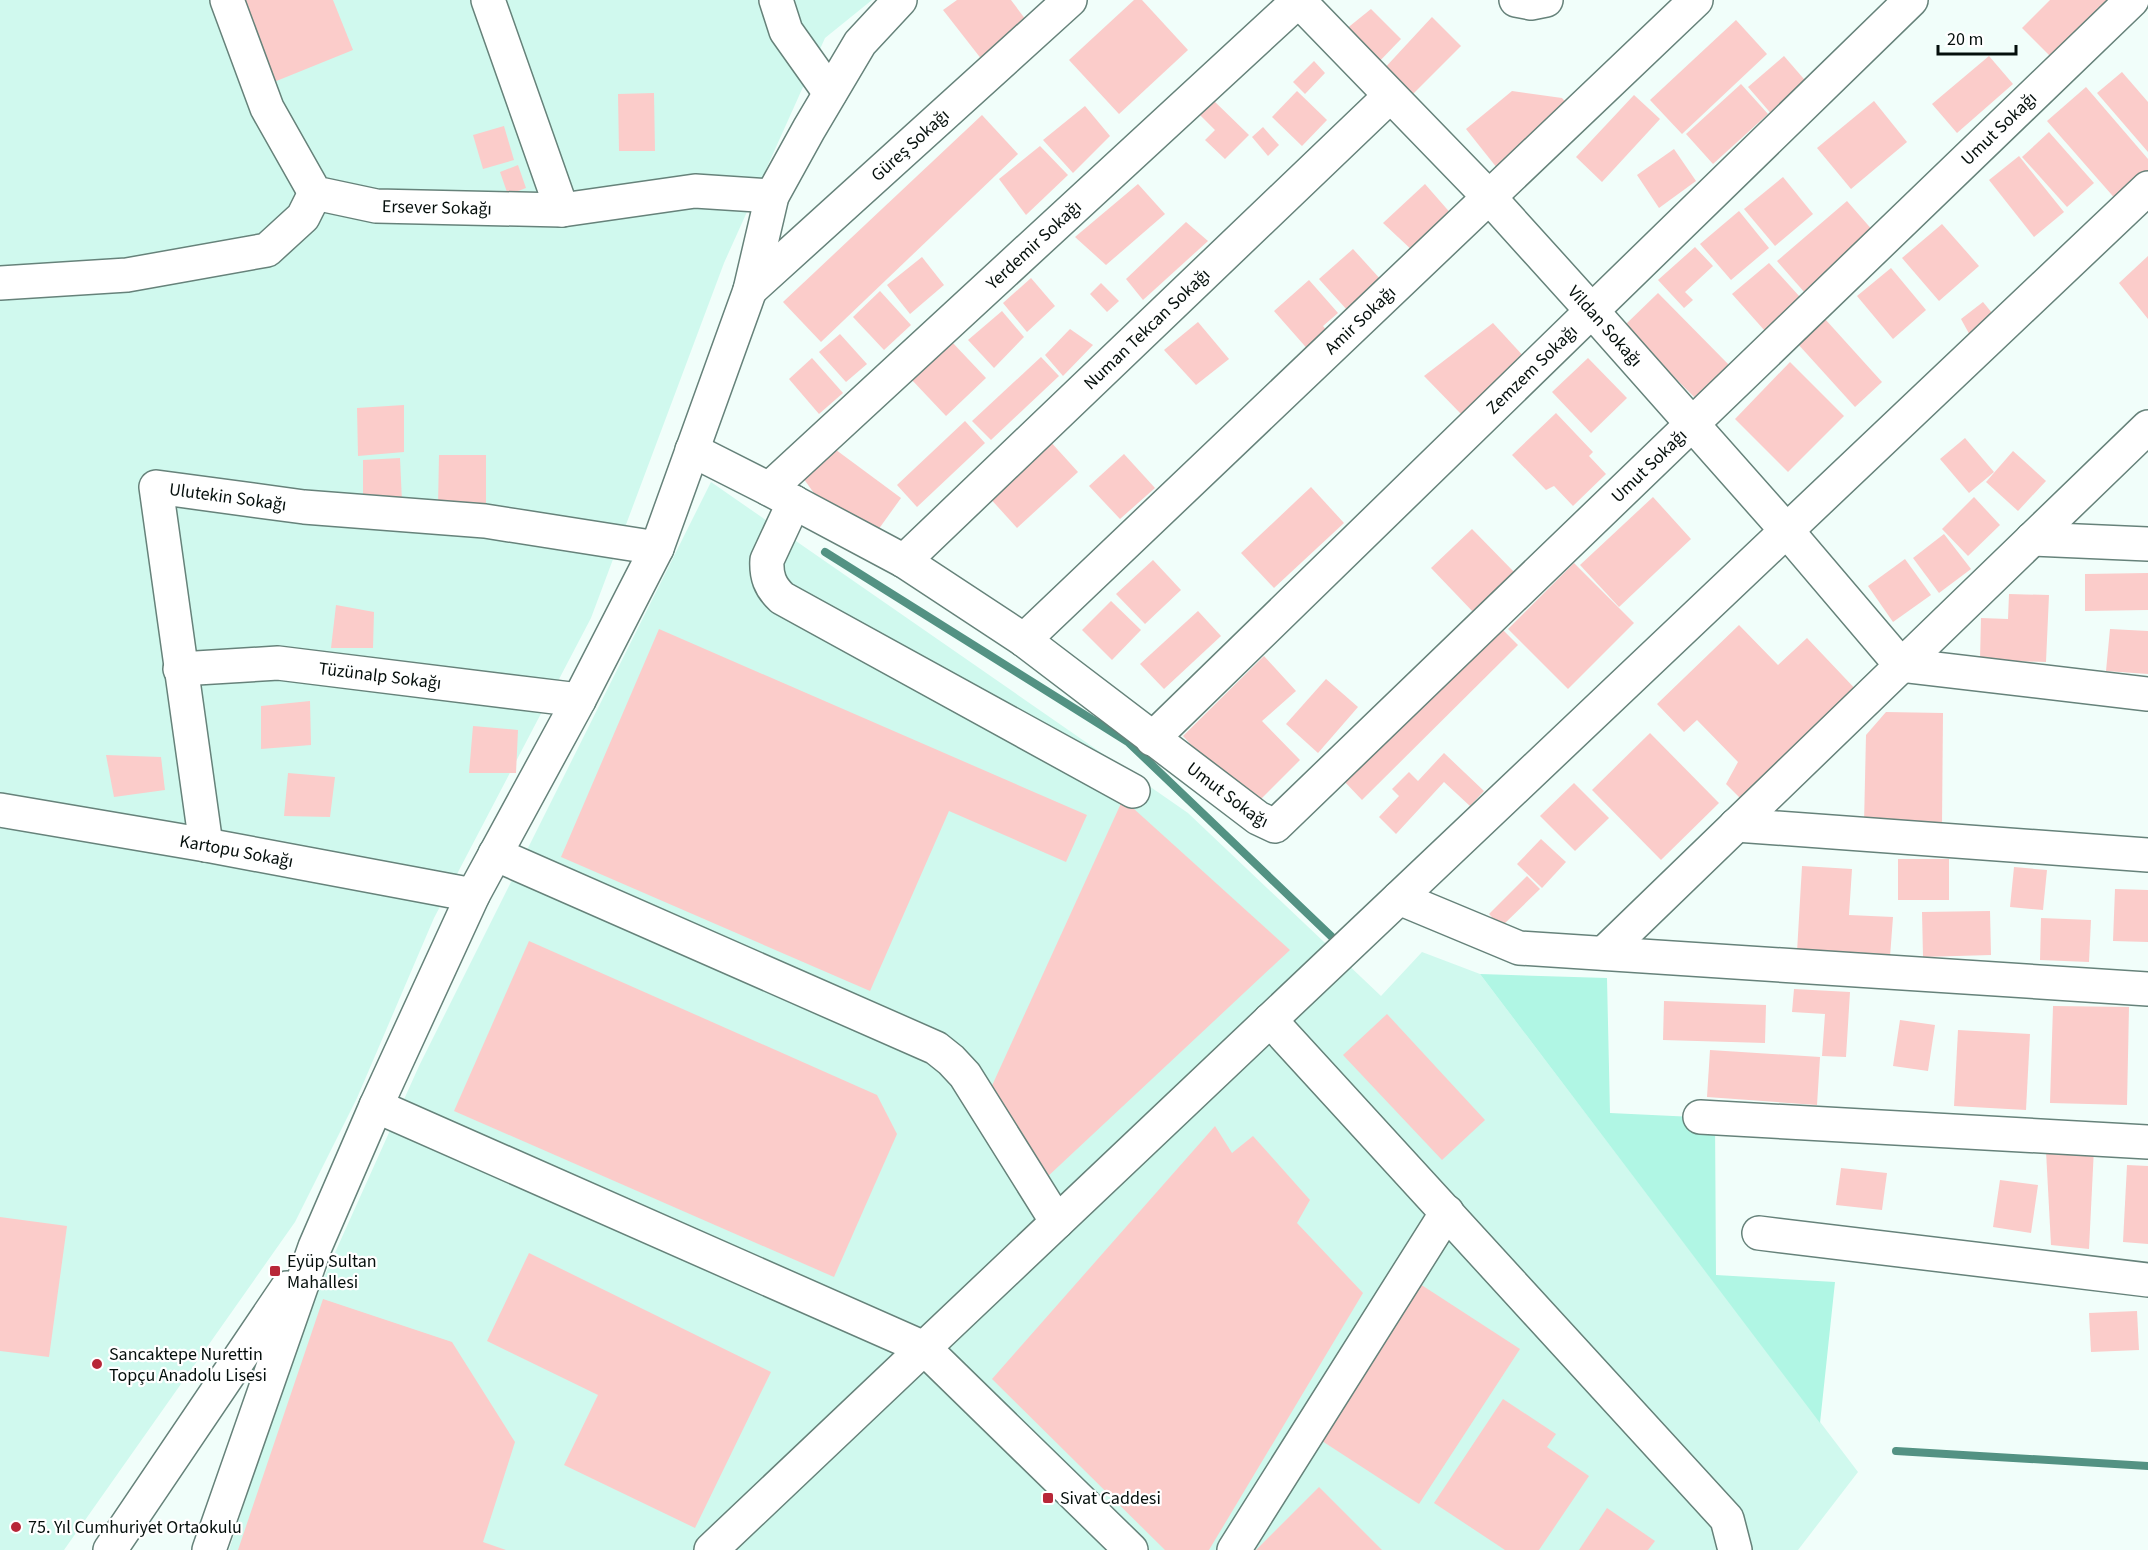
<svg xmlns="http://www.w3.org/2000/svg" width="2148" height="1550" font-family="'Source Sans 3',sans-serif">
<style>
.built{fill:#d0f9ee}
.green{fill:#b0f6e4}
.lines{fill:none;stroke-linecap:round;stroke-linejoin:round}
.stream{stroke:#539283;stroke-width:8}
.building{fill:#fbccca}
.minor-casing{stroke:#66827a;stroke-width:36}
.minor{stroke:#fff;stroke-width:33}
.poi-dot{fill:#b82738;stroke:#fff;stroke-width:2}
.labels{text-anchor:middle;stroke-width:4.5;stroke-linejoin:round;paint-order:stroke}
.street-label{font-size:18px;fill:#050f0c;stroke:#fff}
.poi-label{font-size:18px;fill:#050f0c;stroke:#fff;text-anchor:start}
</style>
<rect width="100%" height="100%" fill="#f1fefa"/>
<g class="built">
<polygon points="0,0 872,0 825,38 724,263 591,618 434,918 357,1098 295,1222 64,1550 0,1550"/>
<polygon points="711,482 1188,813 1381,996 1422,952 1480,974 1858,1472 1798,1550 229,1550 302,1326 419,1066"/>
</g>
<polygon class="green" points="1480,974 1607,978 1610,1113 1715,1118 1716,1275 1835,1282 1820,1423"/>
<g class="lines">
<g class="stream">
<polyline points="825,552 1128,742 1332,937"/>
<polyline points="1896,1451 2148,1466"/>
</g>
</g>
<g class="building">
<polygon points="235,0 333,0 353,50 269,84"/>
<polygon points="957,0 1011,0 1032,28 986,65 943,10"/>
<polygon points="1134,0 1142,0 1188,50 1119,114 1069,60"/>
<polygon points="2050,0 2115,0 2054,60 2022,28"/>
<polygon points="1371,9 1401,39 1373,68 1340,34"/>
<polygon points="1432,17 1461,46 1409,98 1382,71"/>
<polygon points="1736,20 1767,54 1682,134 1650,100"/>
<polygon points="1784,56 1810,86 1774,117 1748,87"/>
<polygon points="1989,56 2013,84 1957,133 1932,104"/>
<polygon points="1314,61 1325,73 1305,94 1293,82"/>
<polygon points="2122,72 2148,102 2148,152 2097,93"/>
<polygon points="1741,84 1768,114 1713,164 1686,134"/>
<polygon points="2086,87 2148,159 2148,176 2118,202 2047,121"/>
<polygon points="1297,91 1327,120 1302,146 1272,117"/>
<polygon points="1512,91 1562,98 1575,113 1501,173 1466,129"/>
<polygon points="654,93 655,151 619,151 618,94"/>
<polygon points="1634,95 1660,119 1602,182 1576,157"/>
<polygon points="1213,100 1249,135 1225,159 1205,140 1215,130 1200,115"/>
<polygon points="1874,101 1907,142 1851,189 1817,148"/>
<polygon points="1085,106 1110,136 1073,173 1043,140"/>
<polygon points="982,115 1018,154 821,342 783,302"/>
<polygon points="504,126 514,160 483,169 473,135"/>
<polygon points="1263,127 1279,145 1268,156 1252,137"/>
<polygon points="2049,132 2094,183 2067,207 2022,157"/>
<polygon points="1040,146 1068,175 1026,215 999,179"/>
<polygon points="1674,149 1696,181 1659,208 1637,175"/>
<polygon points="2019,156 2064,212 2034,237 1989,180"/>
<polygon points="518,165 526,188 508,195 500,172"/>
<polygon points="1783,177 1813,214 1775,246 1744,209"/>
<polygon points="1138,184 1165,214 1106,265 1075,237"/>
<polygon points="1425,184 1453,216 1414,252 1383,223"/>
<polygon points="1847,201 1874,232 1805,293 1777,261"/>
<polygon points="1739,211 1769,248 1731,280 1700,244"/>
<polygon points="1186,222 1208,241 1143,300 1126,279"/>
<polygon points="1942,224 1979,266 1939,301 1902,258"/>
<polygon points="1695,247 1713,266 1685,292 1693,300 1684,308 1658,280"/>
<polygon points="1353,249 1382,281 1348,311 1319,279"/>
<polygon points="2148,256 2148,319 2119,283"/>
<polygon points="922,257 944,285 910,314 887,285"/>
<polygon points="1769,263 1800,297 1765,331 1732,294"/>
<polygon points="1891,268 1926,310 1893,339 1857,296"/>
<polygon points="1031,278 1055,306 1027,332 1003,303"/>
<polygon points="1309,280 1338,313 1323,326 1331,336 1311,353 1274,311"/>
<polygon points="1101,283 1119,301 1107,312 1090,294"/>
<polygon points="880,291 911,325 884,350 853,317"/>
<polygon points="1658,293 1731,367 1697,400 1624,326"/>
<polygon points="1983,302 1997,319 1972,339 1961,319"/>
<polygon points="1002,311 1024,337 994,368 968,340"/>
<polygon points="1825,319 1882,382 1855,407 1797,343"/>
<polygon points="1198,322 1229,359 1196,385 1164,350"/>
<polygon points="1493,323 1527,360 1462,415 1424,376"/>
<polygon points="1070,329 1093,345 1063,376 1045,355"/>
<polygon points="840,334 867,364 846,382 819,352"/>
<polygon points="951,341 986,378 946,416 911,379"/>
<polygon points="1041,357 1059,376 991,440 972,421"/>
<polygon points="812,358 843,393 819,414 789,379"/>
<polygon points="1588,358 1627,398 1591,433 1552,392"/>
<polygon points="1790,362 1844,416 1788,472 1735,419"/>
<polygon points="404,405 404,452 358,456 357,408"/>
<polygon points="1556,413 1593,452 1589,456 1606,474 1573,506 1554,486 1546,490 1512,455"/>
<polygon points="965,421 985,443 917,507 897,485"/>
<polygon points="1965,438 1994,472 1969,493 1940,459"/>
<polygon points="1049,440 1078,472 1017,528 988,496"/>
<polygon points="828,444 901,498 873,537 816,496 796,468"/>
<polygon points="2013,451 2046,481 2018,511 1986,482"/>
<polygon points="1124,454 1155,488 1120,519 1089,486"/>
<polygon points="439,455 486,455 486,505 438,506"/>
<polygon points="400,458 402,502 363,507 363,460"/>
<polygon points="1311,487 1344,523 1274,588 1241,553"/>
<polygon points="1653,497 1691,539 1619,607 1580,565"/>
<polygon points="1974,497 2000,525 1968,556 1942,529"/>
<polygon points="1472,529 1516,574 1475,614 1431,568"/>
<polygon points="1944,534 1971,569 1939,593 1913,558"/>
<polygon points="1905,559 1931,595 1893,622 1868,586"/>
<polygon points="1153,560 1181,590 1145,624 1116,594"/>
<polygon points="1574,563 1634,623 1568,689 1508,629"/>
<polygon points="2148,573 2148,610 2085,611 2085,574"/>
<polygon points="2009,594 2049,595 2046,662 1980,660 1981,618 2008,619"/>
<polygon points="1111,601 1141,630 1112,660 1082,630"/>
<polygon points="336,605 374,612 373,648 331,648"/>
<polygon points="1198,611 1221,636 1164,689 1140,664"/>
<polygon points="1739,625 1778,665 1807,638 1861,695 1749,807 1726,784 1738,762 1697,720 1684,732 1657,704"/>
<polygon points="1500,627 1518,645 1362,800 1344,781"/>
<polygon points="659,629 1087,815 1066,862 949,811 870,991 561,857"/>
<polygon points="2110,629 2148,631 2148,674 2106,671"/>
<polygon points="1264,656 1296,691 1262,721 1300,760 1251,809 1183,736"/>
<polygon points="1326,679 1358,707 1318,753 1286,724"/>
<polygon points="310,701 311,745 261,749 261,706"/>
<polygon points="1886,712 1943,713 1942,825 1864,824 1866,735"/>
<polygon points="473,726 518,730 516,773 469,773"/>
<polygon points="1650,733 1719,803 1661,860 1592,790"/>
<polygon points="1444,753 1484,791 1470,806 1444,782 1396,834 1379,817 1399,796 1392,789 1409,772 1418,781"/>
<polygon points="106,755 161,757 165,790 114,797"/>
<polygon points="288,773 335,777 330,817 284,816"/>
<polygon points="1574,783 1609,818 1575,851 1540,816"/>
<polygon points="1123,799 1290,950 1045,1179 990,1090"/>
<polygon points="1541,839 1566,862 1542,888 1517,864"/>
<rect x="1898" y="859" width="51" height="41"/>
<polygon points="1802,866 1852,869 1849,915 1893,917 1890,957 1797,952"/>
<polygon points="2014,867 2047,870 2043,910 2010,907"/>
<polygon points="1527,876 1540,889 1501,927 1489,914"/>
<polygon points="2115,889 2148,890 2148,942 2113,941"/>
<polygon points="1990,911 1991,955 1923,957 1922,912"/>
<polygon points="2041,918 2091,920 2089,962 2040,960"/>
<polygon points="529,941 877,1095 897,1134 834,1277 454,1111"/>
<polygon points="1794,989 1850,992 1846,1057 1822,1056 1825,1014 1792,1012"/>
<polygon points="1664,1001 1766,1005 1765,1043 1663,1040"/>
<polygon points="2053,1006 2129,1007 2127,1105 2050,1103"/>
<polygon points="1387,1014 1485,1120 1442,1160 1343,1055"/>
<polygon points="1900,1020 1935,1025 1928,1071 1893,1066"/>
<polygon points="1958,1030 2030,1034 2026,1110 1954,1106"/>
<polygon points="1710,1050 1820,1057 1817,1105 1707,1097"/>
<polygon points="1215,1126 1232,1153 1253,1136 1310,1200 1297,1223 1363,1293 1209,1550 1165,1550 992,1379"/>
<polygon points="2094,1148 2089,1249 2051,1245 2046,1151"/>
<polygon points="2127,1165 2148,1166 2148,1244 2123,1242"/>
<polygon points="1841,1168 1887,1173 1882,1210 1836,1205"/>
<polygon points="2000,1180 2038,1185 2031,1233 1993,1227"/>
<polygon points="0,1217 67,1226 49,1357 0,1351"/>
<polygon points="529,1253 771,1372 695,1528 564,1465 598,1395 487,1341"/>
<polygon points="1420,1284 1520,1349 1419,1504 1319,1439"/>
<polygon points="323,1299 452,1342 515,1442 483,1542 506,1550 238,1550"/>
<polygon points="2137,1311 2139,1350 2091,1352 2089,1313"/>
<polygon points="1503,1399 1556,1434 1547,1447 1589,1476 1539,1550 1505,1550 1434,1503"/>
<polygon points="1319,1487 1382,1550 1256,1550"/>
<polygon points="1607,1508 1655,1541 1648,1550 1579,1550"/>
</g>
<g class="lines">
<defs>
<g id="minor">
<path id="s1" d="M227,0L267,108L315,193L376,206L562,210L695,191L772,196"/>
<polyline points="488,0 562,210"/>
<polyline points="776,0 786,31 830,93"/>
<path id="s2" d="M1298,0L1489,197L1592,311L1787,531L1901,665L2148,694"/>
<polyline points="1516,0 1531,3 1546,0"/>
<polyline points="0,283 127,275 267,250 303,217 315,193"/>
<path id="s3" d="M750,290L1070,0"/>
<path id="s4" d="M692,450L769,489L904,561L1024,640L1258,818L1275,826L2132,0"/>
<path id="s5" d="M769,489L1298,1"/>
<path d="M794,502L767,560C766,576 770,587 782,598L1133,791"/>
<polyline points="2032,539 2148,544"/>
<path id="s6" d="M904,561L1390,96"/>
<path id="s7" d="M1024,640L1696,0"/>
<path id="s8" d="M180,669L278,663L579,700"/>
<path id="s9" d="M1152,739L1911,0"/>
<path id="s10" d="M0,810L206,845L473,895"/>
<polyline points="1736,825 2148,855"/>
<path id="s11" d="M206,845L156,487L304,507L485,521L657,548"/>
<polyline points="495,854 936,1048 951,1060 965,1075 1057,1222"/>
<polyline points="1399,898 1519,948 2148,989"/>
<polyline points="1604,953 2148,427"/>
<polyline points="1270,1020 1727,1519 1735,1550"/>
<polyline points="376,1106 924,1348 1131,1550"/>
<polyline points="1700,1117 2148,1142"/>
<polyline points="1759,1233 2148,1280"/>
<polyline points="110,1550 287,1288"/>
<polyline points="209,1550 315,1247 376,1106 473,895 579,700 657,548 750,290 772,196 809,129 860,43 900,0"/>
<polyline points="711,1550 2148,188"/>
<polyline points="1234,1550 1447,1212"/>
</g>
</defs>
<use href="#minor" class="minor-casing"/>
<use href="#minor" class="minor"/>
</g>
<g class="poi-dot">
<rect x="269" y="1265" width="12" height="12" rx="3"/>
<circle cx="97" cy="1364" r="6"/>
<rect x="1042" y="1492" width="12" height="12" rx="3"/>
<circle cx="16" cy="1527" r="6"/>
</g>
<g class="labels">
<g class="street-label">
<text dy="6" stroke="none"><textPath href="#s4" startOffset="1701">Umut Sokağı</textPath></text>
<text dy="6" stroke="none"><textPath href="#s3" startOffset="216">Güreş Sokağı</textPath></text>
<text dy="6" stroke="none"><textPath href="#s1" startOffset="336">Ersever Sokağı</textPath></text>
<text dy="6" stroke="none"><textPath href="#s5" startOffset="360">Yerdemir Sokağı</textPath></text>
<text dy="6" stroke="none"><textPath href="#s7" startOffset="464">Amir Sokağı</textPath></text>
<text dy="6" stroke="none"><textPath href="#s2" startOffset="448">Vildan Sokağı</textPath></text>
<text dy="6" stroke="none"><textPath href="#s6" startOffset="336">Numan Tekcan Sokağı</textPath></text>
<text dy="6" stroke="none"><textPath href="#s9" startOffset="530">Zemzem Sokağı</textPath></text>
<text dy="6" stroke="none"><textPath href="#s4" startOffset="1215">Umut Sokağı</textPath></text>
<text dy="6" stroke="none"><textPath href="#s11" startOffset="434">Ulutekin Sokağı</textPath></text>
<text dy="6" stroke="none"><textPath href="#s8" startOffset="201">Tüzünalp Sokağı</textPath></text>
<text dy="6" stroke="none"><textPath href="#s4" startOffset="639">Umut Sokağı</textPath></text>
<text dy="6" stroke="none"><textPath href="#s10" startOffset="240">Kartopu Sokağı</textPath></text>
</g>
<g class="poi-label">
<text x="287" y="1267">Eyüp Sultan<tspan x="287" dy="21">Mahallesi</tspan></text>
<text x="109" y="1360">Sancaktepe Nurettin<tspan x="109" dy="21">Topçu Anadolu Lisesi</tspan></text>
<text x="1060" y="1504">Sivat Caddesi</text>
<text x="28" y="1533">75. Yıl Cumhuriyet Ortaokulu</text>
</g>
</g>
<path d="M1938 45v9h78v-9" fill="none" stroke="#050f0c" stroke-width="3"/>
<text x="1947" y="45" font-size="18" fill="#050f0c" stroke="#ffffff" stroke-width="4.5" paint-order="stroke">20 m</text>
</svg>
